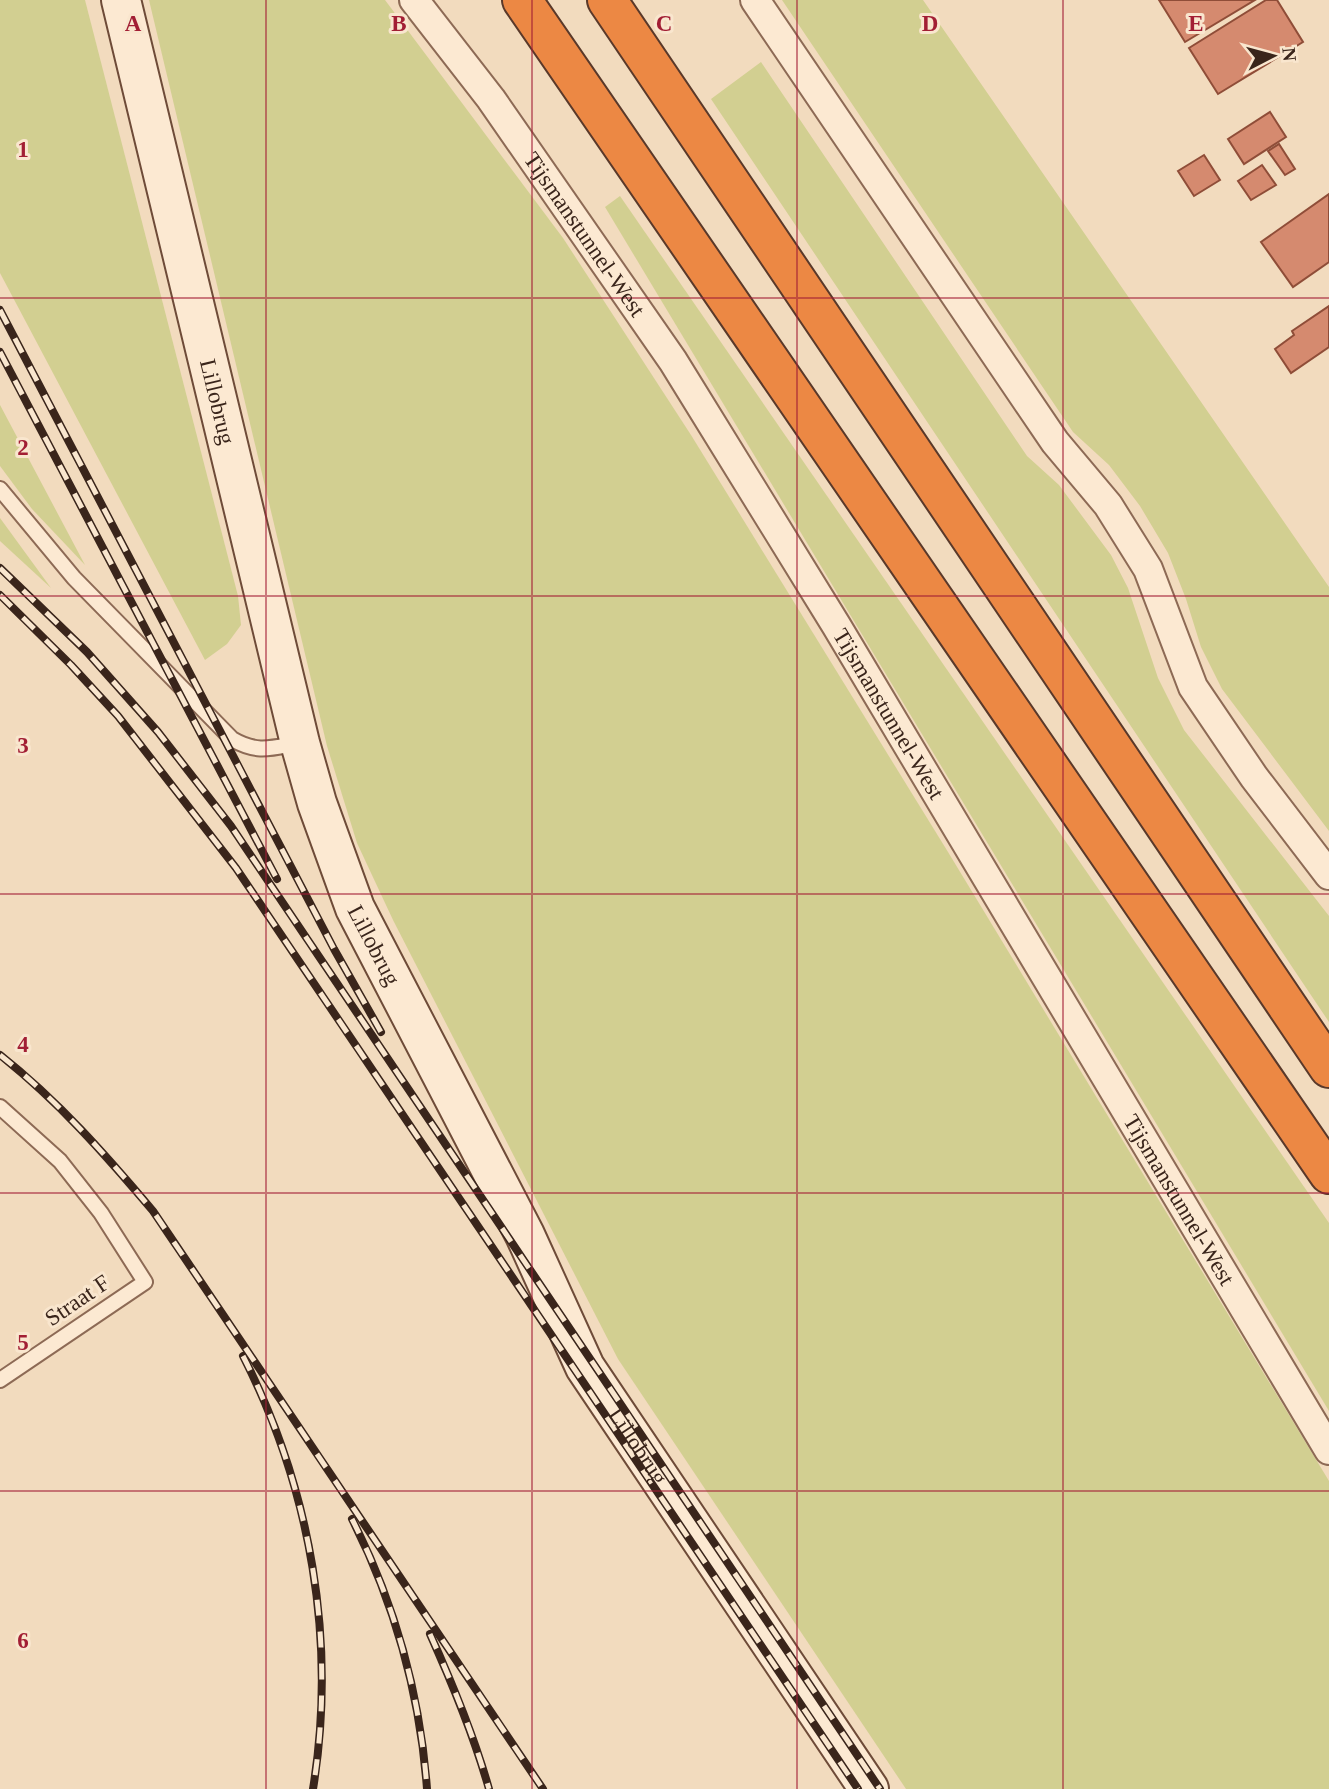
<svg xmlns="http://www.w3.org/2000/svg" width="1329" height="1789" font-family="Georgia,serif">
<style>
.green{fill:#d2cf91}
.building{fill:#d58a6f;stroke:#8f4d38;stroke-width:2}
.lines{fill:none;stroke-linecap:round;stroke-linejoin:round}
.lane-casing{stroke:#8d6a55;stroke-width:18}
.street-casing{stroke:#8d6a55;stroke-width:32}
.secondary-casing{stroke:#6e4b38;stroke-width:42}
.highway-casing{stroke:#5a392a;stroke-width:42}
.lane{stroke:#fce9d2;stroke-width:14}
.street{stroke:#fce9d2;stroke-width:28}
.secondary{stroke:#fce9d2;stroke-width:38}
.highway{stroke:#ec8844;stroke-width:38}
.rail-casing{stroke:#3a251b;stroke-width:8}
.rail{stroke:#f9e6ce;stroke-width:5;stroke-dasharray:16;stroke-linecap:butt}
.grid{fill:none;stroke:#a21e34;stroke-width:2;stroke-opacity:0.55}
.labels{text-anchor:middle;stroke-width:6;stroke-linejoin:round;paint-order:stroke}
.street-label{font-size:23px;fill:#3a251b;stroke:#f9e6ce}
.grid-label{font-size:23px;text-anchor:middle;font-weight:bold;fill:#a21e34;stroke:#f9e6ce;stroke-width:6;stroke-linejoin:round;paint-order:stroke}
</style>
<rect width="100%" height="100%" fill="#f2dbbe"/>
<g class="green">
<polygon points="0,0 85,0 238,596 241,625 227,644 205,660 0,273"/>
<polygon points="149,0 385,0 563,238 691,435 948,852 1329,1481 1329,1789 906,1789 618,1359 393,920 357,843 327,746"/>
<polygon points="782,0 923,0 1329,587 1329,831 1222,689 1201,647 1186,599 1168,553 1140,506 1109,465 1073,432"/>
<polygon points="761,62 1027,456 1059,485 1111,555 1128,588 1158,678 1184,730 1329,916 1329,1022 711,99"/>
<polygon points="620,196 1329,1223 1329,1411 605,207"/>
<polygon points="0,405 85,565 32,509 0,466"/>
<polygon points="0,518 51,588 0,541"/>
</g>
<g class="building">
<polygon points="1159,0 1255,0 1185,42"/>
<polygon points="1266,0 1277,0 1303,42 1218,94 1189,48"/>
<polygon points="1270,112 1286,137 1244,164 1228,139"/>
<polygon points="1279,144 1295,169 1285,175 1268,151"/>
<polygon points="1204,155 1220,180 1194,196 1178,171"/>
<polygon points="1262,165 1276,185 1251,200 1238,181"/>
<polygon points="1329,194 1329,262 1293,287 1261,242"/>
<polygon points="1329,306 1329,347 1291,373 1275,349 1294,335 1292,331"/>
</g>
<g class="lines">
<defs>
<g id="lane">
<path d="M0,489L74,578L232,739C258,754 271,748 299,743"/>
<polyline points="0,1107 60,1161 101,1213 145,1282 0,1380"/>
</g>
<g id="street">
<path id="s1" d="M414,0L491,99L673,361L836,625L1329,1450"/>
<polyline points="755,0 1055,442 1108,505 1148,569 1193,687 1254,777 1329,875"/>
</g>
<g id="secondary">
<path id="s2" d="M121,0L300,743L317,803L355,908L525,1235L585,1367L869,1789"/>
</g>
<g id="highway">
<polyline points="522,0 1329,1174"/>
<polyline points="607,0 1329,1068"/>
</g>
</defs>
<use href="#lane" class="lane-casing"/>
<use href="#street" class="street-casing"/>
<use href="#secondary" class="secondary-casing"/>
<use href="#highway" class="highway-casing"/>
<use href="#lane" class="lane"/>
<use href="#street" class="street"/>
<use href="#secondary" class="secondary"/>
<use href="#highway" class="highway"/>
<defs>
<g id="rail">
<polyline points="0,310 334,949 381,1032"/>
<polyline points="0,352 277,879"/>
<polyline points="0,568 87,652 158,732 231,826 880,1789"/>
<polyline points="0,595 71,665 118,716 236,868 858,1789"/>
<path d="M0,1055C59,1102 104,1153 153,1211L543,1789"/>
<path d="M243,1356C311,1489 337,1642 313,1789"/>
<path d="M352,1519C395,1604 420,1694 427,1789"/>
<path d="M430,1634C453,1685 474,1736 489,1789"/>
</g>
</defs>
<use href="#rail" class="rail-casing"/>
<use href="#rail" class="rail"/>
</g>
<path class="grid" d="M266,0V1789M532,0V1789M797,0V1789M1063,0V1789M0,298H1329M0,596H1329M0,894H1329M0,1193H1329M0,1491H1329"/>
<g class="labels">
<g class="street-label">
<text dy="8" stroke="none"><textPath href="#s1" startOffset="290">Tijsmanstunnel-West</textPath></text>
<text dy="8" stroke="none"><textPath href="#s2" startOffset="413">Lillobrug</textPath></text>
<text dy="8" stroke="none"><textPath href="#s1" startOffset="858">Tijsmanstunnel-West</textPath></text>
<text dy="8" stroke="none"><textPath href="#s2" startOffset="980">Lillobrug</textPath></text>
<text dy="8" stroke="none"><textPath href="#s1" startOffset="1424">Tijsmanstunnel-West</textPath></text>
<text transform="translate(77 1300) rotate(-34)" y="8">Straat F</text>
<text dy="8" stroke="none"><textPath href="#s2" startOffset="1547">Lillobrug</textPath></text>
</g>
</g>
<g class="grid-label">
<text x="133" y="31">A</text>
<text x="399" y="31">B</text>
<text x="664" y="31">C</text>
<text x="930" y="31">D</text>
<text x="1196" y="31">E</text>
<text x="23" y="157">1</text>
<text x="23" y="455">2</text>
<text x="23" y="753">3</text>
<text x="23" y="1052">4</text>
<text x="23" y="1350">5</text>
<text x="23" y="1648">6</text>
</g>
<g transform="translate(1273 56) rotate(84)" stroke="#f9e6ce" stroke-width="5" paint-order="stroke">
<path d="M0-5L12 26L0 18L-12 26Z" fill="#3a251b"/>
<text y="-10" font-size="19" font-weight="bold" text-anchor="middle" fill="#3a251b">N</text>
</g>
</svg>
